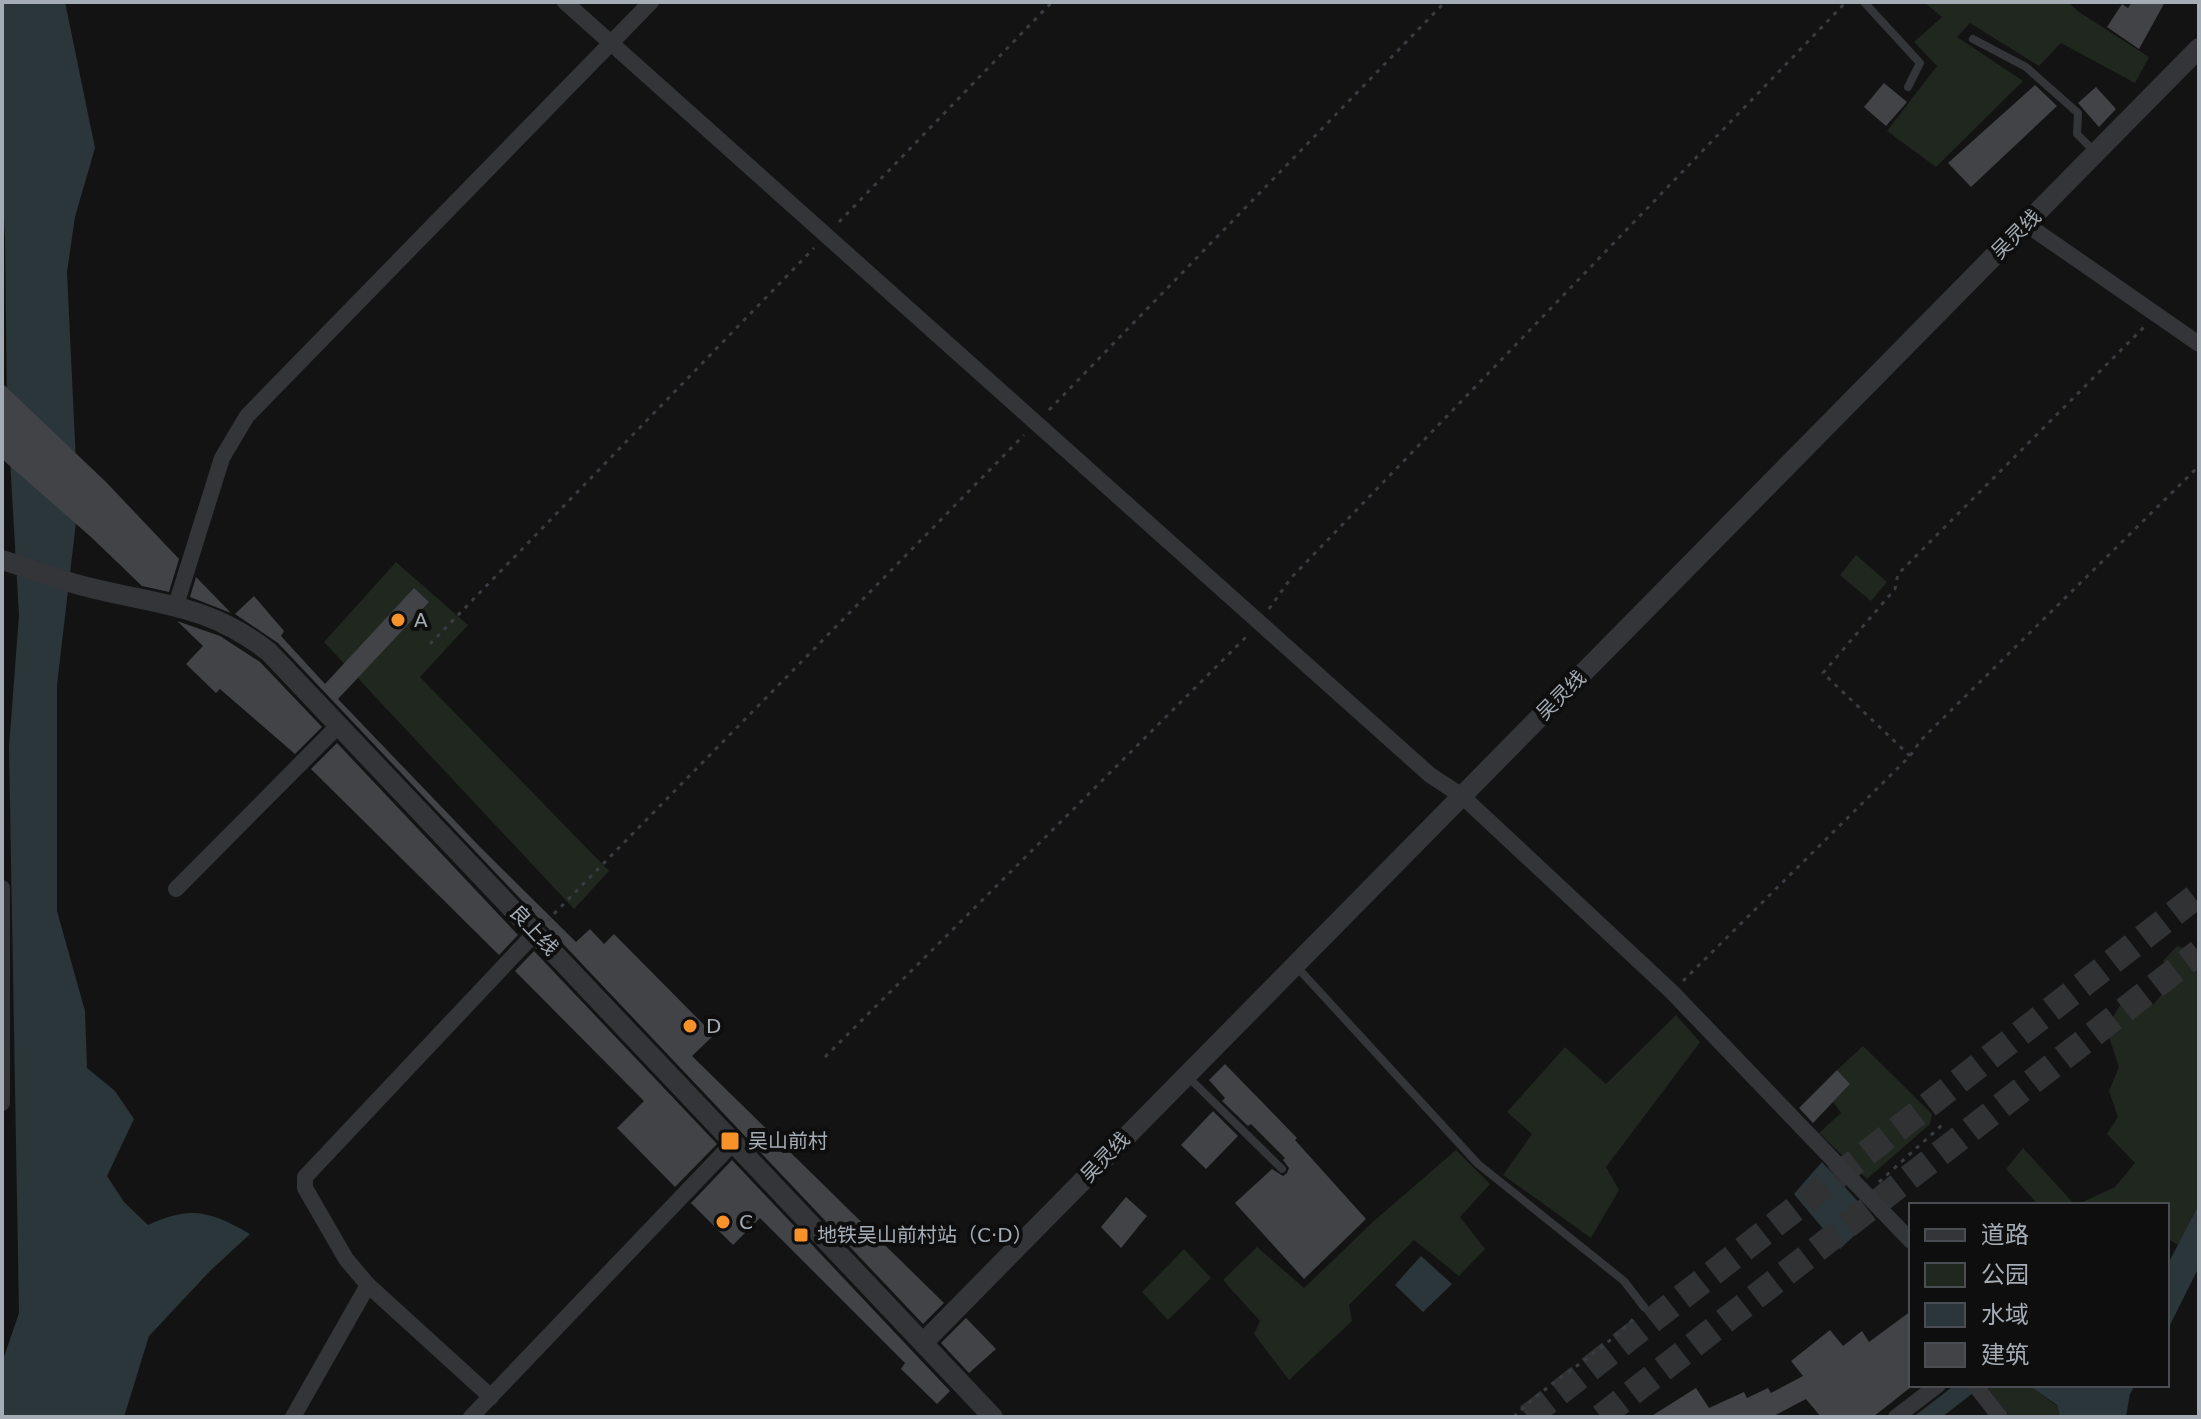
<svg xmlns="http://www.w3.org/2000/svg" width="2201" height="1419" font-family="'DejaVu Sans','Noto Sans SC',sans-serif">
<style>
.green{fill:#1f271f}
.water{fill:#2b363a}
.building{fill:#414347}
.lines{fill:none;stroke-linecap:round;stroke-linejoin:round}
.trunk-tunnel{stroke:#303234;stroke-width:26;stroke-dasharray:26 13;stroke-linecap:butt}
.path{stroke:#393c40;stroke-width:3;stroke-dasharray:4 6;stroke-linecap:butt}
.service{stroke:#333539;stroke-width:8}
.minor{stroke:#333539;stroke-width:16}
.tertiary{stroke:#333539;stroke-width:20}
.poi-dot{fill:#f69229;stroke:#0e0e0f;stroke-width:3}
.labels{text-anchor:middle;stroke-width:8;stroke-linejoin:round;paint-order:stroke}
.street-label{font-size:20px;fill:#a4acb5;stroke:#0e0e0f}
.poi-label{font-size:20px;fill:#a4acb5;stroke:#0e0e0f;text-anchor:start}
</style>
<rect width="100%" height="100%" fill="#131314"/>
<g class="green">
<polygon points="1924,2 2068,2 2079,12 2149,57 2135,83 2061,43 2039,66 1970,23 1957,37 2023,81 1936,167 1887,131 1937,66 1914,42 1942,17"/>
<polygon points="1856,555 1887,582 1871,601 1840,575"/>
<polygon points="396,562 468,625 420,677 609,871 574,909 324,642"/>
<polygon points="2177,946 2199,952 2199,1204 2178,1245 2167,1238 2167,1205 2076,1205 2115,1187 2135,1163 2107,1134 2118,1117 2109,1091 2119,1067 2106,1028 2124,999 2153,1005 2175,978 2163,961"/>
<polygon points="1676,1015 1700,1042 1606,1167 1619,1190 1591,1238 1503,1175 1532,1134 1507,1112 1565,1047 1606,1084"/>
<polygon points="1863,1046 1932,1114 1930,1124 1867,1179 1819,1133 1841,1113 1833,1102 1850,1084 1837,1070"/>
<polygon points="2023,1148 2075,1205 2039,1205 2035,1201 2006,1169"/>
<polygon points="1456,1150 1490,1184 1460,1217 1485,1249 1459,1276 1414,1240 1349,1305 1352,1321 1289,1380 1254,1334 1260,1321 1223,1280 1257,1247 1304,1288 1375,1220"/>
<polygon points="1184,1249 1211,1278 1168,1320 1142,1292"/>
<polygon points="1998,1385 2031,1387 2057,1406 2060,1417 2010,1417 1988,1388"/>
</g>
<g class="water">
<path d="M2,2H65L95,148L75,217L67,272L78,505L57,685V911L85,1011L87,1068L115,1091L134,1119L107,1176L124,1202L148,1225C190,1205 211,1211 250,1234L210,1271L149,1336L124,1417H2L4,1357L19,1313L9,747L19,615L7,407L5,237L2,185Z"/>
<polygon points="1822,1162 1873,1218 1840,1249 1794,1194"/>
<polygon points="2199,1204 2199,1267 2167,1331 2167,1266"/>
<polygon points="1421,1256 1452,1284 1423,1312 1395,1285"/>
<polygon points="1955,1385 1998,1385 1977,1390 1942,1417 1913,1417"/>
<polygon points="2021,1385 2077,1388 2083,1385 2135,1385 2130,1394 2126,1417 2060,1417 2057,1405 2031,1387"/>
</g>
<g class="building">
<polygon points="2132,2 2165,2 2139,49 2107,27 2122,4 2128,8"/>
<polygon points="1884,83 1907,102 1886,126 1864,107"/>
<polygon points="2035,85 2057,106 1971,187 1948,163"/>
<polygon points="2096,87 2116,109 2099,127 2078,103"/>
<polygon points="2,383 106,482 179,559 169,592 142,586 91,537 2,459"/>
<polygon points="196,577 231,613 190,597"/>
<polygon points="414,588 429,602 338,699 480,847 576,942 590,929 604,944 614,934 714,1035 692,1056 944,1303 923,1324 278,643 235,614 254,596 284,631 281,636 325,684"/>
<polygon points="177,621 220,636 260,662 322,727 295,754 220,689 216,693 186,664 203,646"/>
<polygon points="337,743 518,935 499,955 311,769"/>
<polygon points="534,951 717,1144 675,1187 617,1128 644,1101 515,971"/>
<polygon points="1225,1064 1297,1138 1295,1140 1366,1219 1304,1279 1235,1203 1272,1169 1283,1176 1287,1173 1289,1168 1283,1160 1285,1158 1251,1124 1248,1126 1222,1101 1225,1098 1209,1080"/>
<polygon points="1837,1070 1850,1084 1813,1123 1799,1108"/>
<polygon points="1213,1111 1238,1136 1206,1169 1181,1145"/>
<polygon points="732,1160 950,1391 937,1404 901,1369 905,1363 760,1218 733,1245 691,1203"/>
<polygon points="1126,1197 1147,1216 1121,1248 1101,1227"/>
<polygon points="1911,1311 1911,1387 1873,1417 1821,1417 1806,1399 1772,1417 1650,1417 1696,1388 1709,1408 1744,1392 1747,1398 1768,1388 1771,1393 1803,1376 1791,1361 1830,1330 1843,1346 1862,1331 1869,1342"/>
<polygon points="966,1318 996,1349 969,1373 941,1343"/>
</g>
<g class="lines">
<g class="trunk-tunnel">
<polyline points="1528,1417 2199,894"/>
<polyline points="1601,1417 2199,952"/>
</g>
<g class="path">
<polyline points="839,222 1052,2"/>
<polyline points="1049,410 1445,2"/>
<polyline points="1269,609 1291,578 1846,2"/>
<polyline points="430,644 814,248"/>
<polyline points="1910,756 1823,673 1895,589 1898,574 2146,325"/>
<polyline points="547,921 1024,435"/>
<polyline points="1683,981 1910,756 1921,740 2199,466"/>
<polyline points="825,1057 1247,636"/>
<polyline points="1879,1182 1942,1125"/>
<path d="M1514,1417C1551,1379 1600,1355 1637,1315"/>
</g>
<g class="service">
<polyline points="1864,2 1920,63 1908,87"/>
<polyline points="1973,39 2026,67 2078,113 2077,134 2095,152"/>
<polyline points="1295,965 1478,1164 1624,1281 1644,1307"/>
<polyline points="1186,1075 1282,1169"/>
</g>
<g class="minor">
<polyline points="565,2 1430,775 1462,796 1672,992 1911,1241"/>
<polyline points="2026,224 2199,344"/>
<polyline points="176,605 222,458 247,416 651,2"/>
<polyline points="2,888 2,1103"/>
<polyline points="176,889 339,725"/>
<polyline points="1975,1385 2000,1417"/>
<polyline points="491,1397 368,1285 346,1259 305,1188 305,1177 536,932"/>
<polyline points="293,1417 368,1285"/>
<polyline points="471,1417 733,1143"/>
<polyline points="1896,1417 1938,1385"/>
</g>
<g class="tertiary">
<path d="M2,560C31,569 61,581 91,588C160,605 210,605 269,652L993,1417"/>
<polyline points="923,1343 2199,48"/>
</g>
</g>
<g class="poi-dot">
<circle cx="398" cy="620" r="8"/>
<circle cx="690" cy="1026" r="8"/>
<rect x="720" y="1131" width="20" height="20" rx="4"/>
<circle cx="723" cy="1222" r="8"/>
<rect x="793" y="1227" width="16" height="16" rx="4"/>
</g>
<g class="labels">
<g class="street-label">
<text transform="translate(2016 234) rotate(-45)" y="7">吴灵线</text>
<text transform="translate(1561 695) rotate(-45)" y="7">吴灵线</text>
<text transform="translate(534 930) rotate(47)" y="7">良上线</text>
<text transform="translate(1105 1157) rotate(-46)" y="7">吴灵线</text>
</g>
<g class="poi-label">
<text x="414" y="627">A</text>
<text x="706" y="1033">D</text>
<text x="748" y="1148">吴山前村</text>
<text x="739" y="1229">C</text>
<text x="817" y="1242">地铁吴山前村站（C·D）</text>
</g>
</g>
<rect width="2201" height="1419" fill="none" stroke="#a4acb5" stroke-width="8"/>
<rect x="1909" y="1203" width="260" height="184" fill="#0e0e0f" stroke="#4a4d51" stroke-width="2"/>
<rect x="1925" y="1229" width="40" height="12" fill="#333539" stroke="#4a4d51" stroke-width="2"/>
<text x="1981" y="1243" font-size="24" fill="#a4acb5">道路</text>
<rect x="1925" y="1263" width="40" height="24" fill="#1f271f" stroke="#4a4d51" stroke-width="2"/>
<text x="1981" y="1283" font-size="24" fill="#a4acb5">公园</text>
<rect x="1925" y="1303" width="40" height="24" fill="#2b363a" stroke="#4a4d51" stroke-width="2"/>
<text x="1981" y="1323" font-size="24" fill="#a4acb5">水域</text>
<rect x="1925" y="1343" width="40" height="24" fill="#414347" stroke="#4a4d51" stroke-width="2"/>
<text x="1981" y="1363" font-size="24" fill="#a4acb5">建筑</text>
</svg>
